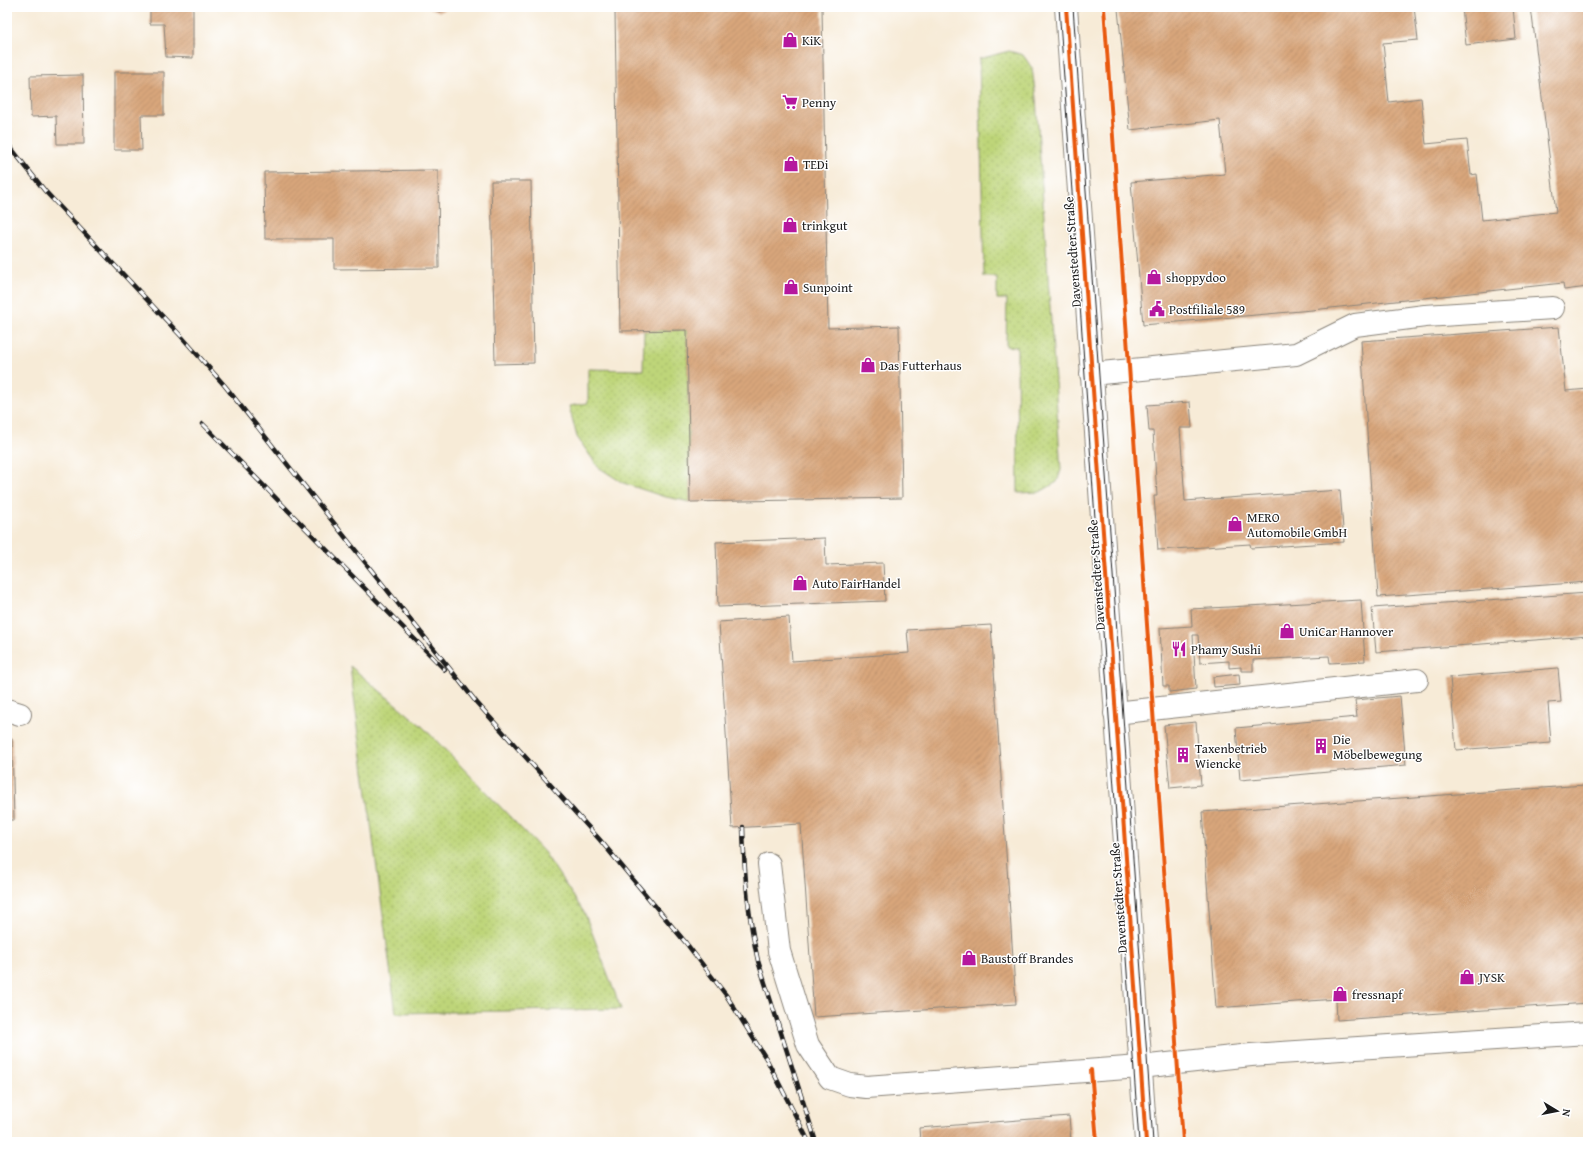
<svg xmlns="http://www.w3.org/2000/svg" width="1595" height="1149" font-family="'Gentium Book Plus',serif">
<style>
.grass{fill:url(#grass-dots);stroke:#6d784a}
.building{fill:url(#building-hatch)}
.lines{fill:none;stroke-linecap:round;stroke-linejoin:round}
.minor-casing{stroke:#8a847a;stroke-width:24}
.minor{stroke:#fff;stroke-width:22}
.tram{stroke:#1c1c1c;stroke-width:1}
.rail-casing{stroke:#1c1c1c;stroke-width:4.5}
.rail{stroke:#fff;stroke-width:3;stroke-dasharray:9;stroke-linecap:butt}
.cycleway-casing{stroke:#fff;stroke-width:6}
.cycleway{stroke:#e8590c;stroke-width:4}
.labels{text-anchor:middle;stroke-width:3;stroke-linejoin:round;paint-order:stroke}
.poi-label{font-size:13px;fill:#1c1c1c;stroke:#fff;text-anchor:start}
.street-label{font-size:13px;fill:#1c1c1c;stroke:#fff}
</style>
<defs>
<pattern id="grass-dots" width="8" height="8" patternUnits="userSpaceOnUse"><rect width="8" height="8" fill="#bed579"/><path d="M2 2h.1M6 6h.1" fill="none" stroke="#a3b668" stroke-width="1.8" stroke-linecap="round"/></pattern>
<pattern id="building-hatch" width="6" height="6" patternUnits="userSpaceOnUse"><rect width="6" height="6" fill="#d8a67c"/><path d="M-1 1l2-2M0 6l6-6M5 7l2-2" fill="none" stroke="#b98e6b"/></pattern>
</defs>
<rect width="100%" height="100%" fill="#fff"/>
<filter id="ink" filterUnits="userSpaceOnUse"><feTurbulence type="fractalNoise" baseFrequency=".025" numOctaves="2"/><feDisplacementMap in="SourceGraphic" scale="8" xChannelSelector="R" yChannelSelector="G"/><feConvolveMatrix kernelMatrix="1 2 1 2 8 2 1 2 1" color-interpolation-filters="sRGB"/></filter>
<filter id="wash" filterUnits="userSpaceOnUse"><feTurbulence type="fractalNoise" baseFrequency=".012" numOctaves="4" result="noise"/><feDisplacementMap in="SourceGraphic" scale="16" xChannelSelector="R" yChannelSelector="G"/><feGaussianBlur stdDeviation="0.9" result="paint"/><feColorMatrix in="noise" values="0 0 0 0 0 0 0 0 0 0 0 0 0 0 0 0 0 1.4 0 .05"/><feComposite in="paint" operator="in"/></filter>
<g filter="url(#wash)">
<rect width="100%" height="100%" fill="#f7ebd7"/>
<g class="grass">
<polygon points="1009,51 1023,55 1032,68 1036,98 1061,470 1057,482 1040,492 1018,493 1017,347 1006,346 1007,299 997,299 997,277 984,277 979,59"/>
<polygon points="687,330 690,502 662,496 623,483 598,467 577,437 569,406 588,403 588,369 643,370 644,331"/>
<polygon points="350,666 423,727 544,852 585,914 621,1009 396,1013"/>
</g>
<g id="blocks">
<g class="building">
<polygon points="150,7 193,7 193,58 166,57 164,24 150,24"/>
<polygon points="427,7 452,7 440,12"/>
<polygon points="1139,7 1414,7 1418,40 1383,43 1389,102 1421,98 1426,144 1467,140 1471,175 1477,174 1482,220 1556,212 1531,7 1588,7 1588,287 1564,290 1563,283 1312,310 1143,325 1131,182 1225,174 1220,120 1130,130 1118,9"/>
<polygon points="1462,7 1513,7 1516,39 1466,45"/>
<polygon points="822,8 828,328 899,326 902,498 690,502 687,330 620,331 615,12"/>
<polygon points="114,72 164,72 164,115 141,115 142,150 114,150"/>
<polygon points="83,75 84,144 57,144 56,116 31,117 30,76"/>
<polygon points="438,170 439,268 334,269 334,239 265,239 264,172"/>
<polygon points="491,181 531,181 534,363 495,364"/>
<polygon points="1559,327 1566,391 1588,389 1588,582 1378,597 1361,341"/>
<polygon points="1190,402 1192,428 1180,428 1185,501 1340,490 1344,542 1251,548 1250,544 1158,550 1154,496 1157,496 1153,431 1149,431 1147,405"/>
<polygon points="825,538 826,565 883,563 885,601 718,607 716,542"/>
<polygon points="1588,593 1588,636 1376,652 1372,608"/>
<polygon points="1361,600 1365,661 1330,663 1329,656 1253,660 1253,671 1241,671 1241,667 1229,668 1229,661 1200,663 1198,635 1193,635 1196,689 1169,692 1169,686 1163,686 1160,628 1192,626 1191,609"/>
<polygon points="789,617 792,661 909,653 907,630 991,625 1016,1004 814,1017 801,824 732,828 719,622"/>
<polygon points="1558,668 1561,702 1548,703 1551,743 1456,750 1450,677"/>
<polygon points="1239,674 1240,685 1214,687 1213,677"/>
<polygon points="1400,696 1406,765 1240,780 1236,728 1357,717 1355,700"/>
<polygon points="1196,722 1201,785 1170,788 1164,725"/>
<polygon points="7,736 12,739 14,820 7,820"/>
<polygon points="1585,785 1588,827 1588,1003 1337,1020 1336,999 1216,1008 1202,812"/>
<polygon points="1069,1116 1071,1142 920,1142 919,1128"/>
</g>
</g>
</g>
<g filter="url(#ink)">
<use href="#blocks" fill-opacity="0" stroke="#8a847a" stroke-width="1"/>
<g class="lines">
<defs>
<g id="minor">
<polyline points="1066,7 1146,1142"/>
<polyline points="1091,374 1296,354 1355,325 1425,316 1553,308"/>
<polyline points="7,710 20,714"/>
<polyline points="1115,713 1417,680"/>
<polyline points="769,864 779,951 808,1045 830,1078 850,1085 866,1087 1140,1067 1251,1055 1588,1033"/>
</g>
</defs>
<use href="#minor" class="minor-casing"/>
<use href="#minor" class="minor"/>
<g class="tram">
<polyline points="1059,7 1139,1142"/>
<polyline points="1073,7 1153,1142"/>
</g>
<defs>
<g id="rail">
<polyline points="7,143 45,191 181,336 225,386 477,703 600,840 686,943 726,995 767,1060 809,1142"/>
<polyline points="203,424 445,670"/>
<path d="M743,827C744,873 748,916 758,961L816,1142"/>
</g>
</defs>
<use href="#rail" class="rail-casing"/>
<use href="#rail" class="rail"/>
<defs>
<g id="cycleway">
<polyline points="1066,7 1146,1142"/>
<path d="M1104,7C1128,386 1156,764 1183,1142"/>
<polyline points="1091,1070 1097,1142"/>
</g>
</defs>
<use href="#cycleway" class="cycleway-casing"/>
<use href="#cycleway" class="cycleway"/>
</g>
</g>
<defs>
<symbol id="shop-bare" viewBox="-9 -9 18 18"><path d="M-5-2.5h2.3a2.7 3.5 0 0 1 5.4 0H5L5.5 6h-11ZM-1.5-2.5h3a1.5 2.3 0 0 0-3 0Z" fill="#b5179e" stroke="#fff" stroke-width="2.5" paint-order="stroke"/></symbol>
<symbol id="supermarket-bare" viewBox="-9 -9 18 18"><path d="M-6-5.5h2.5l.6 2H6L4.5 2H-2.5L-4.4-4H-6ZM-1.5 3.2a1.3 1.3 0 1 0 .1 0ZM3 3.2a1.3 1.3 0 1 0 .1 0Z" fill="#b5179e" stroke="#fff" stroke-width="2.5" paint-order="stroke"/></symbol>
<symbol id="civic-bare" viewBox="-9 -9 18 18"><path d="M-.6-6.5H3V-4.5H.6V-3L4-1V1h2V6H-6V1h2V-1L-.6-3ZM-1.2 2.5V6h2.4V2.5Z" fill="#b5179e" stroke="#fff" stroke-width="2.5" paint-order="stroke"/></symbol>
<symbol id="restaurant-bare" viewBox="-9 -9 18 18"><path d="M-5-6h1v4h1v-4h1v4h1v-4h1v5L-1.5 .5V6h-2V.5L-5-1ZM5-6V6H3V1.5H1.5Q1.5-4 5-6Z" fill="#b5179e" stroke="#fff" stroke-width="2.5" paint-order="stroke"/></symbol>
<symbol id="building-bare" viewBox="-9 -9 18 18"><path d="M-4-6H4V6H1V3H-1V6H-4ZM-2.5-4.3h1.7v1.8h-1.7ZM.8-4.3h1.7v1.8H.8ZM-2.5-1h1.7V.8h-1.7ZM.8-1h1.7V.8H.8Z" fill="#b5179e" stroke="#fff" stroke-width="2.5" paint-order="stroke"/></symbol>
</defs>
<g fill-rule="evenodd">
<use href="#shop-bare" x="779" y="29" width="22" height="22"/>
<use href="#supermarket-bare" x="779" y="91" width="22" height="22"/>
<use href="#shop-bare" x="780" y="153" width="22" height="22"/>
<use href="#shop-bare" x="779" y="214" width="22" height="22"/>
<use href="#shop-bare" x="1143" y="266" width="22" height="22"/>
<use href="#shop-bare" x="780" y="276" width="22" height="22"/>
<use href="#civic-bare" x="1146" y="298" width="22" height="22"/>
<use href="#shop-bare" x="857" y="354" width="22" height="22"/>
<use href="#shop-bare" x="1224" y="513" width="22" height="22"/>
<use href="#shop-bare" x="789" y="572" width="22" height="22"/>
<use href="#shop-bare" x="1276" y="620" width="22" height="22"/>
<use href="#restaurant-bare" x="1168" y="638" width="22" height="22"/>
<use href="#building-bare" x="1310" y="735" width="22" height="22"/>
<use href="#building-bare" x="1172" y="744" width="22" height="22"/>
<use href="#shop-bare" x="958" y="947" width="22" height="22"/>
<use href="#shop-bare" x="1456" y="966" width="22" height="22"/>
<use href="#shop-bare" x="1329" y="983" width="22" height="22"/>
</g>
<g class="labels">
<g class="poi-label">
<text x="802" y="45">KiK</text>
<text x="802" y="107">Penny</text>
<text x="803" y="169">TEDi</text>
<text x="802" y="230">trinkgut</text>
<text x="1166" y="282">shoppydoo</text>
<text x="803" y="292">Sunpoint</text>
<text x="1169" y="314">Postfiliale 589</text>
<text x="880" y="370">Das Futterhaus</text>
<text x="1247" y="522">MERO<tspan x="1247" dy="15">Automobile GmbH</tspan></text>
<text x="812" y="588">Auto FairHandel</text>
<text x="1299" y="636">UniCar Hannover</text>
<text x="1191" y="654">Phamy Sushi</text>
<text x="1333" y="744">Die<tspan x="1333" dy="15">Möbelbewegung</tspan></text>
<text x="1195" y="753">Taxenbetrieb<tspan x="1195" dy="15">Wiencke</tspan></text>
<text x="981" y="963">Baustoff Brandes</text>
<text x="1479" y="982">JYSK</text>
<text x="1352" y="999">fressnapf</text>
</g>
<g class="street-label">
<text transform="translate(1072 252) rotate(-94)" y="5">Davenstedter Straße</text>
<text transform="translate(1096 575) rotate(-94)" y="5">Davenstedter Straße</text>
<text transform="translate(1118 898) rotate(-94)" y="5">Davenstedter Straße</text>
</g>
</g>
<rect width="1595" height="1149" fill="none" stroke="#fff" stroke-width="24"/>
<g transform="translate(1557 1111) rotate(100)" stroke="#ffffff" stroke-width="3" paint-order="stroke">
<path d="M0-3L7 15L0 10L-7 15Z" fill="#1c1c1c"/>
<text y="-6" font-size="11" font-weight="bold" text-anchor="middle" fill="#1c1c1c">N</text>
</g>
</svg>
